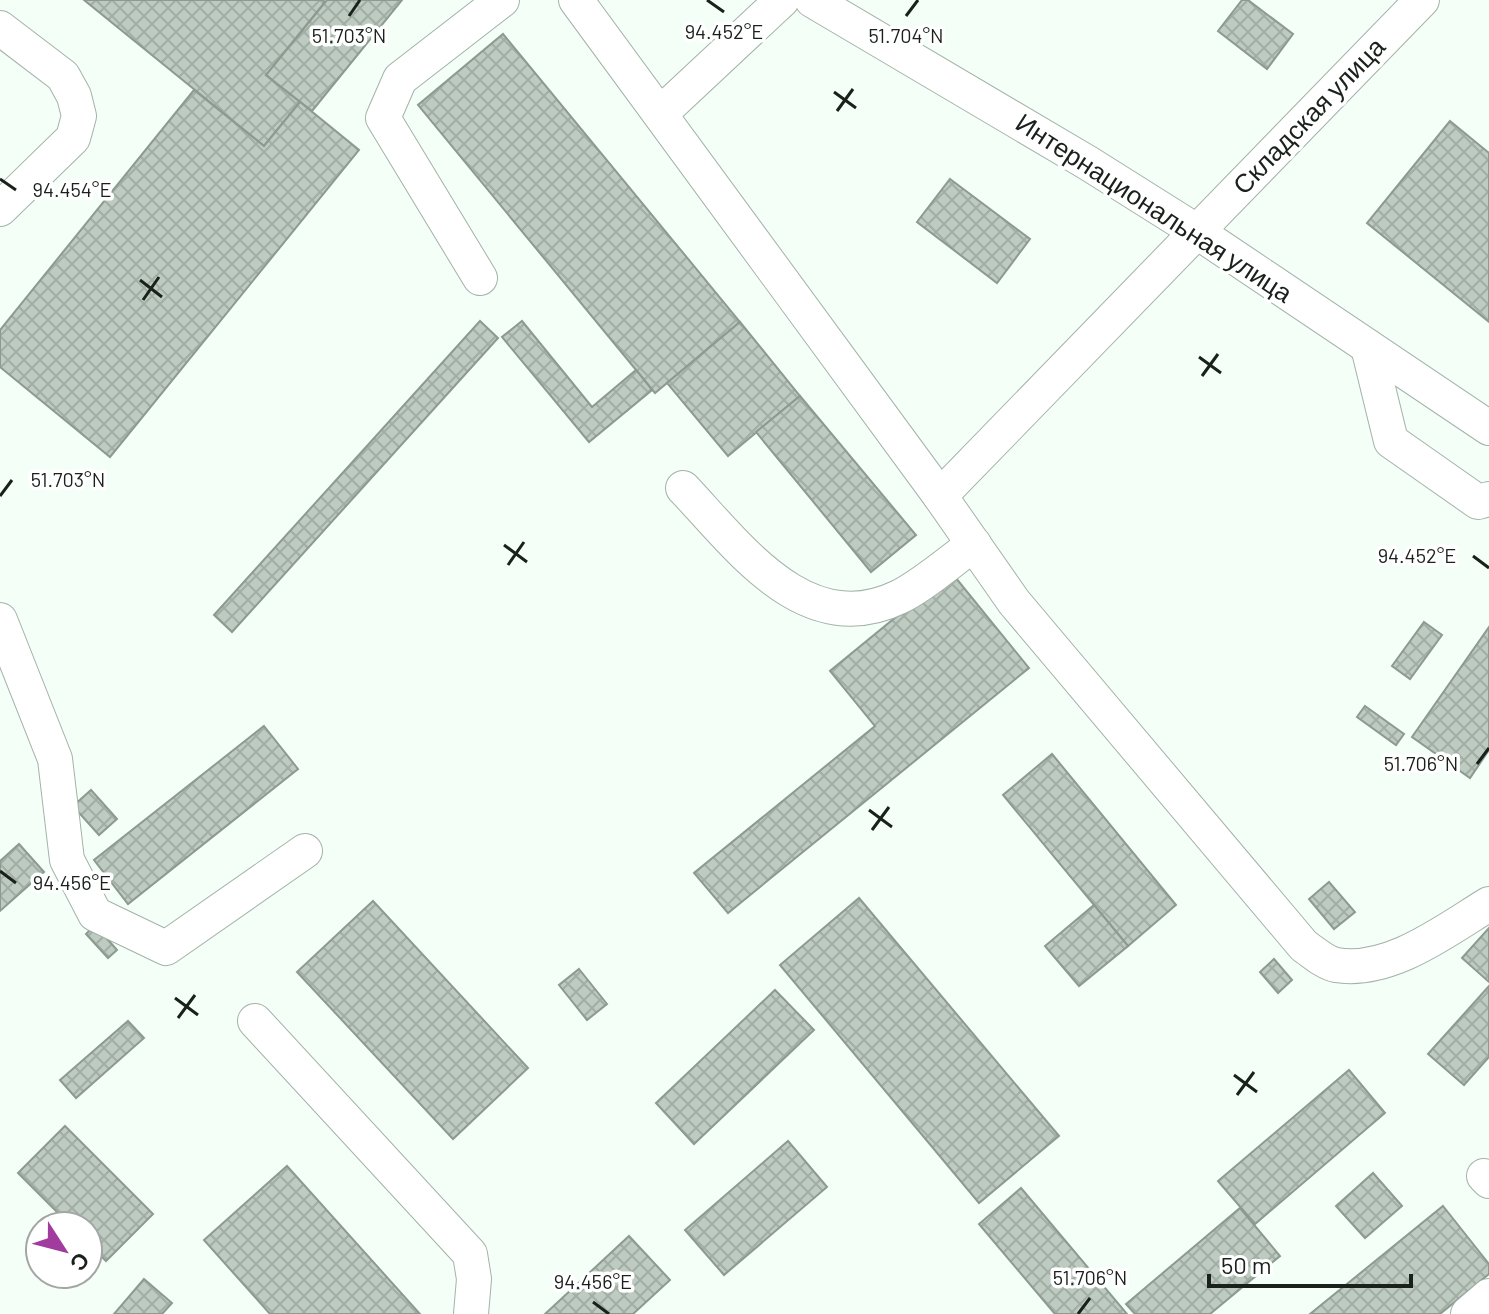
<svg xmlns="http://www.w3.org/2000/svg" width="1489" height="1314" font-family="Barlow,sans-serif">
<style>
.building{fill:url(#building-cross-hatch);stroke:#8c9a90;stroke-width:2}
.lines{fill:none;stroke-linecap:round;stroke-linejoin:round}
.minor-casing{stroke:#a4b2a9;stroke-width:36}
.minor{stroke:#fff;stroke-width:34}
.ticks{fill:none;stroke:#1a201c;stroke-width:3}
.labels{text-anchor:middle;stroke-width:7;stroke-linejoin:round;paint-order:stroke}
.street-label{font-size:26px;fill:#1a201c;stroke:#fff}
.ticks-label{font-size:20px;text-anchor:middle;fill:#1a201c;stroke:#fff;stroke-width:7;stroke-linejoin:round;paint-order:stroke}
</style>
<defs>
<pattern id="building-cross-hatch" width="8" height="8" patternUnits="userSpaceOnUse" patternTransform="scale(2)"><rect width="8" height="8" fill="#bdcbc1"/><path d="M0 0l8 8M0 8l8-8" fill="none" stroke="#a2aea5"/></pattern>
</defs>
<rect width="100%" height="100%" fill="#f3fff7"/>
<g class="building">
<polygon points="84,0 323,0 325,2 266,75 300,102 264,146"/>
<polygon points="327,0 402,0 312,111 266,75"/>
<polygon points="1242,0 1248,0 1293,34 1267,69 1218,31"/>
<polygon points="503,34 740,322 655,393 418,105"/>
<polygon points="194,90 264,146 300,102 359,150 110,457 0,367 0,330"/>
<polygon points="1450,121 1489,153 1489,322 1367,223"/>
<polygon points="950,179 1030,239 997,283 917,222"/>
<polygon points="480,321 498,338 232,632 214,615"/>
<polygon points="522,321 592,407 636,370 652,390 589,442 502,337"/>
<polygon points="740,322 800,396 728,456 667,383"/>
<polygon points="800,396 916,535 871,572 756,432"/>
<polygon points="951,572 1029,668 728,913 694,873 875,726 830,671"/>
<polygon points="1424,622 1442,635 1410,679 1392,666"/>
<polygon points="1489,627 1489,750 1470,778 1412,737"/>
<polygon points="1365,706 1404,734 1396,745 1357,717"/>
<polygon points="264,726 298,769 128,904 94,860"/>
<polygon points="1052,754 1176,905 1128,946 1003,795"/>
<polygon points="91,790 117,819 99,835 73,806"/>
<polygon points="19,844 44,872 0,911 0,861"/>
<polygon points="1329,882 1355,912 1334,929 1309,899"/>
<polygon points="859,898 1059,1136 979,1203 780,965"/>
<polygon points="373,901 528,1068 453,1139 297,972"/>
<polygon points="1094,905 1128,946 1079,986 1045,946"/>
<polygon points="95,925 117,950 108,958 86,934"/>
<polygon points="1489,928 1489,982 1462,958"/>
<polygon points="1274,959 1292,980 1278,993 1260,972"/>
<polygon points="579,969 607,1004 587,1020 559,985"/>
<polygon points="1489,986 1489,1057 1464,1085 1428,1054"/>
<polygon points="775,990 814,1030 694,1144 656,1103"/>
<polygon points="128,1021 144,1038 76,1098 60,1080"/>
<polygon points="1349,1070 1385,1113 1255,1224 1218,1181"/>
<polygon points="65,1126 153,1214 106,1261 88,1243 88,1226 71,1226 18,1173"/>
<polygon points="788,1141 827,1187 724,1275 685,1230"/>
<polygon points="287,1166 420,1314 270,1314 204,1240"/>
<polygon points="1373,1173 1402,1206 1365,1238 1336,1206"/>
<polygon points="1021,1188 1127,1314 1055,1314 979,1224"/>
<polygon points="1443,1206 1489,1264 1489,1274 1440,1314 1310,1314"/>
<polygon points="1240,1208 1280,1256 1210,1314 1135,1314 1126,1304"/>
<polygon points="629,1236 670,1280 633,1314 545,1314"/>
<polygon points="144,1279 172,1303 162,1314 114,1314"/>
</g>
<g class="lines">
<defs>
<g id="minor">
<polyline points="576,0 940,496"/>
<polyline points="812,0 1088,163 1196,231 1489,428"/>
<path d="M1422,0L940,496L1014,602L1304,946C1313,952 1325,963 1336,965C1390,974 1446,930 1489,904"/>
<polyline points="0,28 63,76 74,96 79,116 73,138 0,209"/>
<polyline points="660,114 782,0"/>
<polyline points="480,278 383,118 400,79 502,0"/>
<polyline points="1368,347 1391,441 1478,502 1489,499"/>
<path d="M683,488C739,547 806,642 899,597C922,586 952,560 974,544"/>
<polyline points="0,620 55,759 67,860 95,914 166,948 305,851"/>
<polyline points="255,1021 470,1254 474,1279 471,1314"/>
<polyline points="1484,1176 1489,1181"/>
<polyline points="1468,1314 1489,1296"/>
</g>
</defs>
<use href="#minor" class="minor-casing"/>
<use href="#minor" class="minor"/>
</g>
<path class="ticks" d="M707,0L724,12M349,16L360,0M906,16L918,0M834,92L856,108M837,111L853,89M0,179L16,190M140,280L162,297M143,300L159,277M1199,357L1221,373M1202,376L1218,354M0,496L12,480M504,545L527,562M1473,556L1489,568M508,565L524,542M1477,764L1489,748M869,810L892,827M872,830L889,807M0,871L16,883M175,998L198,1015M178,1018L195,995M1234,1075L1257,1092M1237,1095L1254,1072M593,1302L609,1314M1078,1314L1090,1298"/>
<g class="labels">
<g class="street-label">
<text transform="translate(1309 116) rotate(-46)" y="9">Складская улица</text>
<text transform="translate(1154 208) rotate(33)" y="9">Интернациональная улица</text>
</g>
</g>
<g class="ticks-label">
<text x="724" y="39">94.452°E</text>
<text x="349" y="43">51.703°N</text>
<text x="906" y="43">51.704°N</text>
<text x="72" y="197">94.454°E</text>
<text x="68" y="487">51.703°N</text>
<text x="1417" y="563">94.452°E</text>
<text x="1421" y="771">51.706°N</text>
<text x="72" y="890">94.456°E</text>
<text x="1090" y="1285">51.706°N</text>
<text x="593" y="1289">94.456°E</text>
</g>
<g transform="translate(64 1250) rotate(126)"><circle r="38" fill="#ffffff" stroke="#a3a6a4" stroke-width="2"/>
<path d="M0-6L14 30L0 20L-14 30Z" fill="#a23b9e"/>
<text y="-12" font-size="22" font-weight="bold" text-anchor="middle" fill="#1a201c">С</text>
</g>
<path d="M1209 1274v12h202v-12" fill="none" stroke="#1a201c" stroke-width="4"/>
<text x="1221" y="1274" font-size="24" fill="#1a201c" stroke="#ffffff" stroke-width="6" paint-order="stroke">50 m</text>
</svg>
